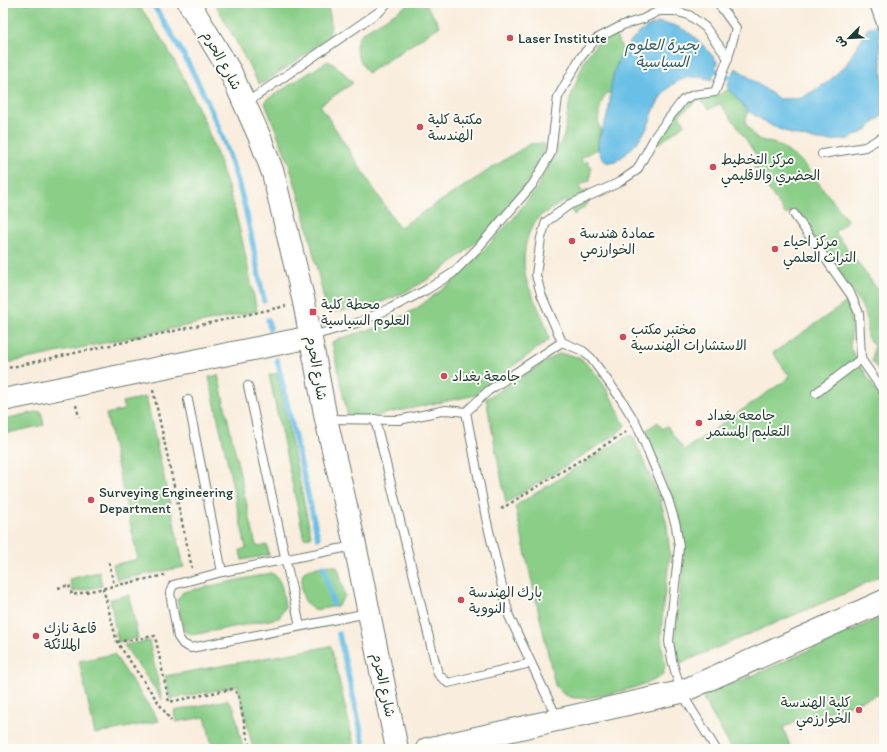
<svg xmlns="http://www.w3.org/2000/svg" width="887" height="752" font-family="Itim,'Playpen Sans Arabic',sans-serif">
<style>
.green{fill:#8ace88;stroke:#54865e}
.water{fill:#69bfe6;stroke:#447e8d}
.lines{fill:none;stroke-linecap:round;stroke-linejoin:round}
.stream{stroke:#69bfe6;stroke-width:5.5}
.lane-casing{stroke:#6b7b6f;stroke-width:10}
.secondary-casing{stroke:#6b7b6f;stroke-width:24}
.path{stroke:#6b7b6f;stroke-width:2.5;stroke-dasharray:3 3;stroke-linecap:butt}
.lane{stroke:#fff;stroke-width:8}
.secondary{stroke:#fff;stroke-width:22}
.poi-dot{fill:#d1495b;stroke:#fdfcf7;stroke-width:1.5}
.labels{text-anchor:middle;stroke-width:4;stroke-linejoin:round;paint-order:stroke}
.poi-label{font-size:14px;fill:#1f3d34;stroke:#fdfcf7;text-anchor:start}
.street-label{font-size:14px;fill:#1f3d34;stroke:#fdfcf7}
.water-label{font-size:15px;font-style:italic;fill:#325e60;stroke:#fdfcf7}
</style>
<rect width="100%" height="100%" fill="#fdfcf7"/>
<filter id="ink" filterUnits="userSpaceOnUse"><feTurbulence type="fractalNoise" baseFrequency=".025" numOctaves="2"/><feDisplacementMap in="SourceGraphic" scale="8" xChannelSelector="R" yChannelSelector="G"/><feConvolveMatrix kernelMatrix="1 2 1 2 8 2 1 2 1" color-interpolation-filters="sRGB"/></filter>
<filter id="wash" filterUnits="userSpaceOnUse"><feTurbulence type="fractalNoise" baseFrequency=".012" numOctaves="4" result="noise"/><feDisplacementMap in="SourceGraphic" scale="16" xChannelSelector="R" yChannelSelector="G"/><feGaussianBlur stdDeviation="0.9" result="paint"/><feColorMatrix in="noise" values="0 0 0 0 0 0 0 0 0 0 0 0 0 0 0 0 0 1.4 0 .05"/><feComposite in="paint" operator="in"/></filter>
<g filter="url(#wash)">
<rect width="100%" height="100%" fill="#f9eddd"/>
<g class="green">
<path d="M3,3H137C181,62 212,131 232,201C243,237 249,275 257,311L3,364Z"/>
<path d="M215,3H327C330,15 334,29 327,40L265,82L259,84Z"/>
<path d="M411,3H425L440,26L368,73C359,60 350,47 362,33Z"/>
<path d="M612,34H615L624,52L611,93H607C601,98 595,123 601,129L598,140V149L581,158L584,163L588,161L591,167L590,180L579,186L582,192L588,189L591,197L586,200L588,204L574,215L565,200C557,206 546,211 539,217C524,232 521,264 527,282C534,302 546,319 549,340L482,389L481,394L359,419L350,417L347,413L332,343L338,339L372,329L397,319L417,308L455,280L513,219L538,186L564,136L570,99L585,59L597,43Z"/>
<path d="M328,61L339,68L353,83L320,105L399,228L520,150L530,144L543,143L546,147C540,158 535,170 529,180C485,244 409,311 327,312L304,213L288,161L265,103L266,100Z"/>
<polygon points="729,89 748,111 745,123 757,139 779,145 804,164 848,221 835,232 884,298 884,378 872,361 874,346 867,337 867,318 860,303 794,209 786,215 753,166 760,161 735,123 720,104 709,109 699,99 679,115 685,124 656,146 656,141 681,107 687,101 696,97 717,96"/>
<polygon points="847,302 852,325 850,348 884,404 884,574 846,593 681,663 674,642 683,566 684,548 681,524 672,497 645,431 658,422 662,429 667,426 684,450 790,377 773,353"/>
<path d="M558,354C563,354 569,354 574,356C595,362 617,407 625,426L617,434L506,503L486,399Z"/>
<polygon points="277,373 311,536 311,537 304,538 269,375"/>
<polygon points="218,375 256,546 267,545 269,555 242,560 240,550 246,548 209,377"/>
<polygon points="146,397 184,567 117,580 113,565 138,559 106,414 124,410 122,402"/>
<polygon points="41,411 44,425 3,434 3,419"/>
<path d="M628,436H633L661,502L667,525L670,557L663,605L661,638L665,666L663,675C650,685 595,700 578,698C568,698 560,693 555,685L515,506Z"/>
<path d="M329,565L336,566L339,571L345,596L338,606L314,610C301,602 300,587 303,573L308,569Z"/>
<polygon points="99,572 102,586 73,592 69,579"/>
<path d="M271,573C283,577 283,596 285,607L279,618L193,635L184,631L177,600L183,592Z"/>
<polygon points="129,595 138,638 118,642 110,599"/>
<polygon points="884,616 884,693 783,727 791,749 732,749 706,704 703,699 705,695 761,672"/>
<polygon points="149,641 162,699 124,645"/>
<polygon points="331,646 355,749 253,749 238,686 170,699 165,676"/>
<polygon points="114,654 159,721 95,734 79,661"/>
<polygon points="227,700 234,707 243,749 213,749 205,717 176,722 174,711"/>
</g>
<g class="water">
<path d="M658,23C686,23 700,42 717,61L712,80C689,72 669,81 658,102C653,110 651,120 647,128C640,139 633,148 623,156C618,160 613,163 606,162C590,148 602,132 607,117C610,107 610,97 611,86C615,59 631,31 658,23Z"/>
<path d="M879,24C879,55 886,85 882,116L865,131L849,139L828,141L811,139L791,134L772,126L748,111L729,89L728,84L736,68L779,99L802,98L828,82L846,65L868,28Z"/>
</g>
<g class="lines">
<g class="stream">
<path d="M152,3C193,65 225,131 244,203C252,235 257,269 264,301"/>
<polyline points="715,70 731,78"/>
<polyline points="268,320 270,328"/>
<polyline points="277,360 318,538"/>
<polyline points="324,567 333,604"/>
<polyline points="339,634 365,749"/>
</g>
</g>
</g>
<g filter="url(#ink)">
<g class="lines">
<defs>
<g id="lane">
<polyline points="877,3 875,7 884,32"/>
<polyline points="246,103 380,11 387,3"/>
<polyline points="822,154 865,147 884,136"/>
<polyline points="794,214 851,295 859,313 861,359 816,393"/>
<polyline points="312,336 357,323 391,308 426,290 453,273 477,249 533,184 551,153 558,97 580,58 596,39 623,25 643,19 659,11 674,11 689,15 705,27 728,58"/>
<polyline points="562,342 541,294 536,275 541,238 546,222 569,205 618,183 637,170 656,135 683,100 693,95 715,92 728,58 736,28 718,3"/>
<polyline points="861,359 884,392"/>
<polyline points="248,386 300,626"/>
<polyline points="188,400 222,572"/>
<polyline points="466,412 486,518 509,616 558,720"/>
<polyline points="328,419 399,420 446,410 466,412 488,391 562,342 583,351 591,358 621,399 637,425 668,499 676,526 679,547 669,641 672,660 681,692 716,749"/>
<polyline points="375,419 438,674 448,683 531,663"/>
<polyline points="354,546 222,572 173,585 170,593 178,637 183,644 191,648 368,613"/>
</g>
<g id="secondary">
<polyline points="189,3 231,73 260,138 273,173 304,302 326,419 355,545 397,749"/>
<polyline points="3,400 311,337"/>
<polyline points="427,749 681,692 884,601"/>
</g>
</defs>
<use href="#lane" class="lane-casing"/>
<use href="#secondary" class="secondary-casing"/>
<g class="path">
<polyline points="3,369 286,306"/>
<polyline points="153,390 192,568"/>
<polyline points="76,405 79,417"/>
<polyline points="501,509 626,432"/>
<polyline points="109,562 114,585"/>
<polyline points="58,588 69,585 72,595 165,575"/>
<polyline points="103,588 117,642 171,721"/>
<polyline points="117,642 155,636 169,702 232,689 238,694 250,749"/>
</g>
<use href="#lane" class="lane"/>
<use href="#secondary" class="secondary"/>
</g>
</g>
<g class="poi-dot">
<circle cx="510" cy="38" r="4"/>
<circle cx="420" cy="127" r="4"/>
<circle cx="713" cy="167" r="4"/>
<circle cx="572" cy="241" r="4"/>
<circle cx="775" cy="249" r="4"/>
<rect x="309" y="308" width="8" height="8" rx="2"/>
<circle cx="623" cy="337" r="4"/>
<circle cx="444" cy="376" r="4"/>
<circle cx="699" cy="423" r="4"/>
<circle cx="91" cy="500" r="4"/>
<circle cx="461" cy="600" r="4"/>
<circle cx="36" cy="636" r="4"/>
<circle cx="859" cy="710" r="4"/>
</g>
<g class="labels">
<g class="poi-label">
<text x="518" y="43">Laser Institute</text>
<text x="428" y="124">مكتبة كلية<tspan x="428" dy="16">الهندسة</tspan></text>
<text x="721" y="164">مركز التخطيط<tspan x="721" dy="16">الحضري والاقليمي</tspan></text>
<text x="580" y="238">عمادة هندسة<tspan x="580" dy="16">الخوارزمي</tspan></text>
<text x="783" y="246">مركز احياء<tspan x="783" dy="16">التراث العلمي</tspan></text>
<text x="321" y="309">محطة كلية<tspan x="321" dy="16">العلوم السياسية</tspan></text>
<text x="631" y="334">مختبر مكتب<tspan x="631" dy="16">الاستشارات الهندسية</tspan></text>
<text x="452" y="381">جامعة بغداد</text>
<text x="707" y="420">جامعه بغداد<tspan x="707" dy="16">التعليم المستمر</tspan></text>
<text x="99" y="497">Surveying Engineering<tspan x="99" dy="16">Department</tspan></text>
<text x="469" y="597">بارك الهندسة<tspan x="469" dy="16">النووية</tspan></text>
<text x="44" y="633">قاعة نازك<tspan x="44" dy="16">الملائكة</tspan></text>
<text x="851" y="707" text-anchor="end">كلية الهندسة<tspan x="851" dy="16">الخوارزمي</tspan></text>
</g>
<g class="street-label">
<text transform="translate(222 60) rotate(61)" y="5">شارع الحرم</text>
<text transform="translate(317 368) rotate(80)" y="5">شارع الحرم</text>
<text transform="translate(384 685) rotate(78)" y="5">شارع الحرم</text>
</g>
<g class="water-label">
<text x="662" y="50">بحيرة العلوم<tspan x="662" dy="17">السياسية</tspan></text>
</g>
</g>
<rect width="887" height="752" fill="none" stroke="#fdfcf7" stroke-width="16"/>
<g transform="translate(849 38) rotate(246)" stroke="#fdfcf7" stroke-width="3" paint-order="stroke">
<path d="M0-3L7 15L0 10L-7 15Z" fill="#1f3d34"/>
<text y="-6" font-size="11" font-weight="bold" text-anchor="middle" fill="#1f3d34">ش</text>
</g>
</svg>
